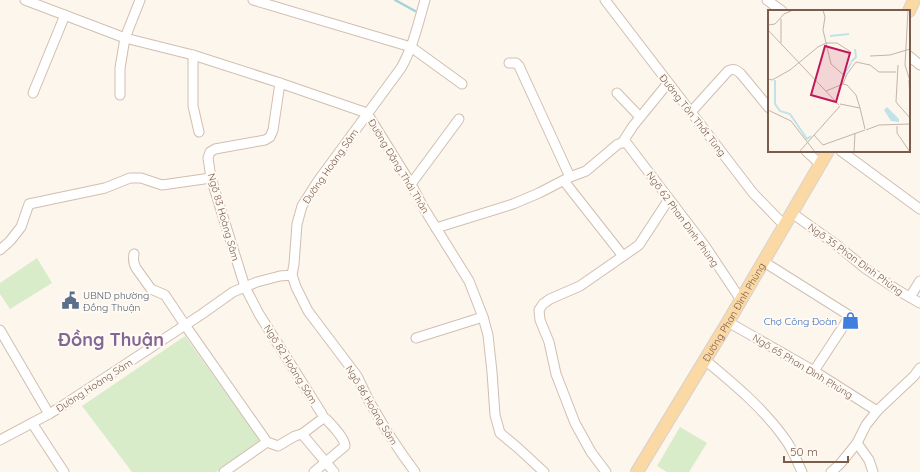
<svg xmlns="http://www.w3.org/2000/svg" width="920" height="472" font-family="Quicksand,sans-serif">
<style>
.green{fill:#d8ecc9}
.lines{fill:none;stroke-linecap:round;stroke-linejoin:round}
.stream{stroke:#a5d3da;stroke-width:2.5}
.minor-casing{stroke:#d1beb0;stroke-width:11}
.major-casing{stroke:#dad1cd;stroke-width:14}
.minor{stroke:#fff;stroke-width:9}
.major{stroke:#fbd9a5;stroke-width:12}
.labels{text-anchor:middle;stroke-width:4;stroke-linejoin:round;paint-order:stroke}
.street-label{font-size:10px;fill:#7a5c4d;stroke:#fffaf3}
.service-label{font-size:10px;fill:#4e5e75;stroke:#fffaf3;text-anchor:start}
.shop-label{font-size:10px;fill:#366cbe;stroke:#fffaf3;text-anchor:end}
.town-label{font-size:18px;font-weight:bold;fill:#846695;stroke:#fffaf3}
.inset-river{fill:none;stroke:#bfe3e8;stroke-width:2}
.inset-road{fill:none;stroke:#c5b3a7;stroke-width:1}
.view{fill:#c2185b;fill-opacity:0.15;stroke:#c2185b;stroke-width:2}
.inset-edge{fill:none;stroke:#7a5c4d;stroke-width:2}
</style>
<rect width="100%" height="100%" fill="#fdf6ec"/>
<g class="green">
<polygon points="37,258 52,283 10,309 0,294 0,283"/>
<polygon points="185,336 261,442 216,472 132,472 82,406"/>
<polygon points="680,427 707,443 689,472 667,472 657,466"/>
</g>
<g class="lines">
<polyline class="stream" points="395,0 415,11"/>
<defs>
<g id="minor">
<polyline points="25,0 125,38 193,55 280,83 367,113 411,184 423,207 469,281 483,317 488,335 492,372 495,415 500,433 518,448 544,472"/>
<polyline points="253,0 411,47 462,84"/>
<polyline points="605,0 753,193 785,226"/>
<polyline points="767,0 782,11"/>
<polyline points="193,55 193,106 199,132"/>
<polyline points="909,56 920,65"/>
<polyline points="509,63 516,63 519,66 570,177"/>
<polyline points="33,93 65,15"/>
<polyline points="617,93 640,117"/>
<polyline points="120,95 120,68 125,38 140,0"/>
<path d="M691,112L728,71C734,68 737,70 741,74L769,108"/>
<polyline points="622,143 625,141 705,246 741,300"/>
<polyline points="806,151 820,164"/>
<polyline points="841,151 920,209"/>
<polyline points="564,181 623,256"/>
<polyline points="411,184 459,119"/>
<polyline points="792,213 838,246 866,269 899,291 920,303"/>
<polyline points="436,228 513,204 539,193 570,177 586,171 618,144 622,143 633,126 668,83"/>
<polyline points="0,250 10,241 21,227 29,204 105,188 130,178 141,178 162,185 211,178"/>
<path d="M134,254C133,259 133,263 136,268L151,289L165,295L185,325L267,442L278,446L295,436L302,434L322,419L323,417L322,414L259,314L245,287L211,178L208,158L210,152L215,149L265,140L270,137L273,130L280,83"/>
<polyline points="764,262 850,316 814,371"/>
<polyline points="910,297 920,281"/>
<polyline points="728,322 814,371 877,411"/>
<polyline points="0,330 49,414"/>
<polyline points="416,338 483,317"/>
<path d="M705,360C734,384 763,408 785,439C792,448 797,461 802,472"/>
<polyline points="32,423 64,472"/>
<polyline points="302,434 334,472"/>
<polyline points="0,440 49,414 59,408 202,314 233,292 257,282 280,276 292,275"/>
<polyline points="857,443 869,460 873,472"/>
<polyline points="224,472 267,442"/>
<path d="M314,472L345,446C345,439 332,425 326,419L323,417"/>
<path d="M415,472L402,454L388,433L369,401L357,376L308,311L296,287L292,275L294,264L297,224L302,206L318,181L401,68C413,47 418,24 425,0"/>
<polyline points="606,472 591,452 575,423 556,374 549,342 540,320 539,310 543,304 550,299 580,286 639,245 669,199"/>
<polyline points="831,472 840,464 857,443 866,425 877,411 914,376 920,368"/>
</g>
<g id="major">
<polyline points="909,11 914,0"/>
<path id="s1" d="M637,472L728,322L828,151"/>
</g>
</defs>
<use href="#minor" class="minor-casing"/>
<use href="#major" class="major-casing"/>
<use href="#minor" class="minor"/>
<use href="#major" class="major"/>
</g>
<defs>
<symbol id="civic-bare" viewBox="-9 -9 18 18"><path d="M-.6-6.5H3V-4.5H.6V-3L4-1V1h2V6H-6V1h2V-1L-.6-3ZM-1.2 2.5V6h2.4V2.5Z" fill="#5c6f8a" stroke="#fffaf3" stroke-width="2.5" paint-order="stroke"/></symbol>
<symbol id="shop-bare" viewBox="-9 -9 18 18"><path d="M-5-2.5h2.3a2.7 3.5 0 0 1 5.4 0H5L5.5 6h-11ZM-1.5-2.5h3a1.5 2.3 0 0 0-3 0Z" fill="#3f7fe0" stroke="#fffaf3" stroke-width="2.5" paint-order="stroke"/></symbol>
</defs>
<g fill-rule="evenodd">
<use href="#civic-bare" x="58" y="288" width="25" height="25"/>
<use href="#shop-bare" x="838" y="308" width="25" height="25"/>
</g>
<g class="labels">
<g class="street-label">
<text transform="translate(693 115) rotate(52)" y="4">Đường Tôn Thất Tùng</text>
<text transform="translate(330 166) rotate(-55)" y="4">Đường Hoàng Sâm</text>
<text transform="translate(399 166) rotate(59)" y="4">Đường Đặng Thái Thân</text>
<text transform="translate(224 217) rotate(74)" y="4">Ngõ 83 Hoàng Sâm</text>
<text transform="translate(683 219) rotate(54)" y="4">Ngõ 62 Phan Đình Phùng</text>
<text transform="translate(856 259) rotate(36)" y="4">Ngõ 35 Phan Đình Phùng</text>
<text dy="4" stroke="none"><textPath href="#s1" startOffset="187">Đường Phan Đình Phùng</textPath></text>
<text transform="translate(291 364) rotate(58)" y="4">Ngõ 82 Hoàng Sâm</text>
<text transform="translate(803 366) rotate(31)" y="4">Ngõ 65 Phan Đình Phùng</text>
<text transform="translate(94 385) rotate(-33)" y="4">Đường Hoàng Sâm</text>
<text transform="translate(372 405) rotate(59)" y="4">Ngõ 86 Hoàng Sâm</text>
</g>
<g class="service-label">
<text x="83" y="299">UBND phường<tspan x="83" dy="12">Đồng Thuận</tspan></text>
</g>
<g class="shop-label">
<text x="837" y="325">Chợ Công Đoàn</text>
</g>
<g class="town-label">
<text x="111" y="346">Đồng Thuận</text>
</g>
</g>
<g transform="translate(768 10)">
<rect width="142" height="142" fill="#fdf6ec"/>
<path d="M119,97L131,109V112L123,111L116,100Z" fill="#bfe3e8"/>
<path class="inset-river" d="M62,26L81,24M83,52L88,47L87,39M76,65L83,53M7,70V94L12,101L22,104L39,129L43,126"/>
<path class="inset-road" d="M55,0L57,7L55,20L63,54L78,67M140,0L137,55L142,71M0,15L7,14L16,4L25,0M0,20L71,95M13,33V9M102,46L122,45L142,39M130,55L128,92L142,108M0,69L4,70L22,60L50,37L58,33H69L83,42M141,70L142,91M75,74L79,64L88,52L102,55L111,62H128M75,74L79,75L88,85L92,98M58,81L75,74M72,94L92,98L97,119M0,100L23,111L47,142M129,116V123L142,142M98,120L111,115L142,114M46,125L55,135L97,120M31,142L72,96M86,142L87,123"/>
<path class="view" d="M57,36L82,43L68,92L43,85Z"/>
<rect width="142" height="142" class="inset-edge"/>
</g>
<path d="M784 456v6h64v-6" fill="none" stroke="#7a5c4d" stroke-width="2"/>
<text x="790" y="456" font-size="12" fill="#7a5c4d" stroke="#fffaf3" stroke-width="3" paint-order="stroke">50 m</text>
</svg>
